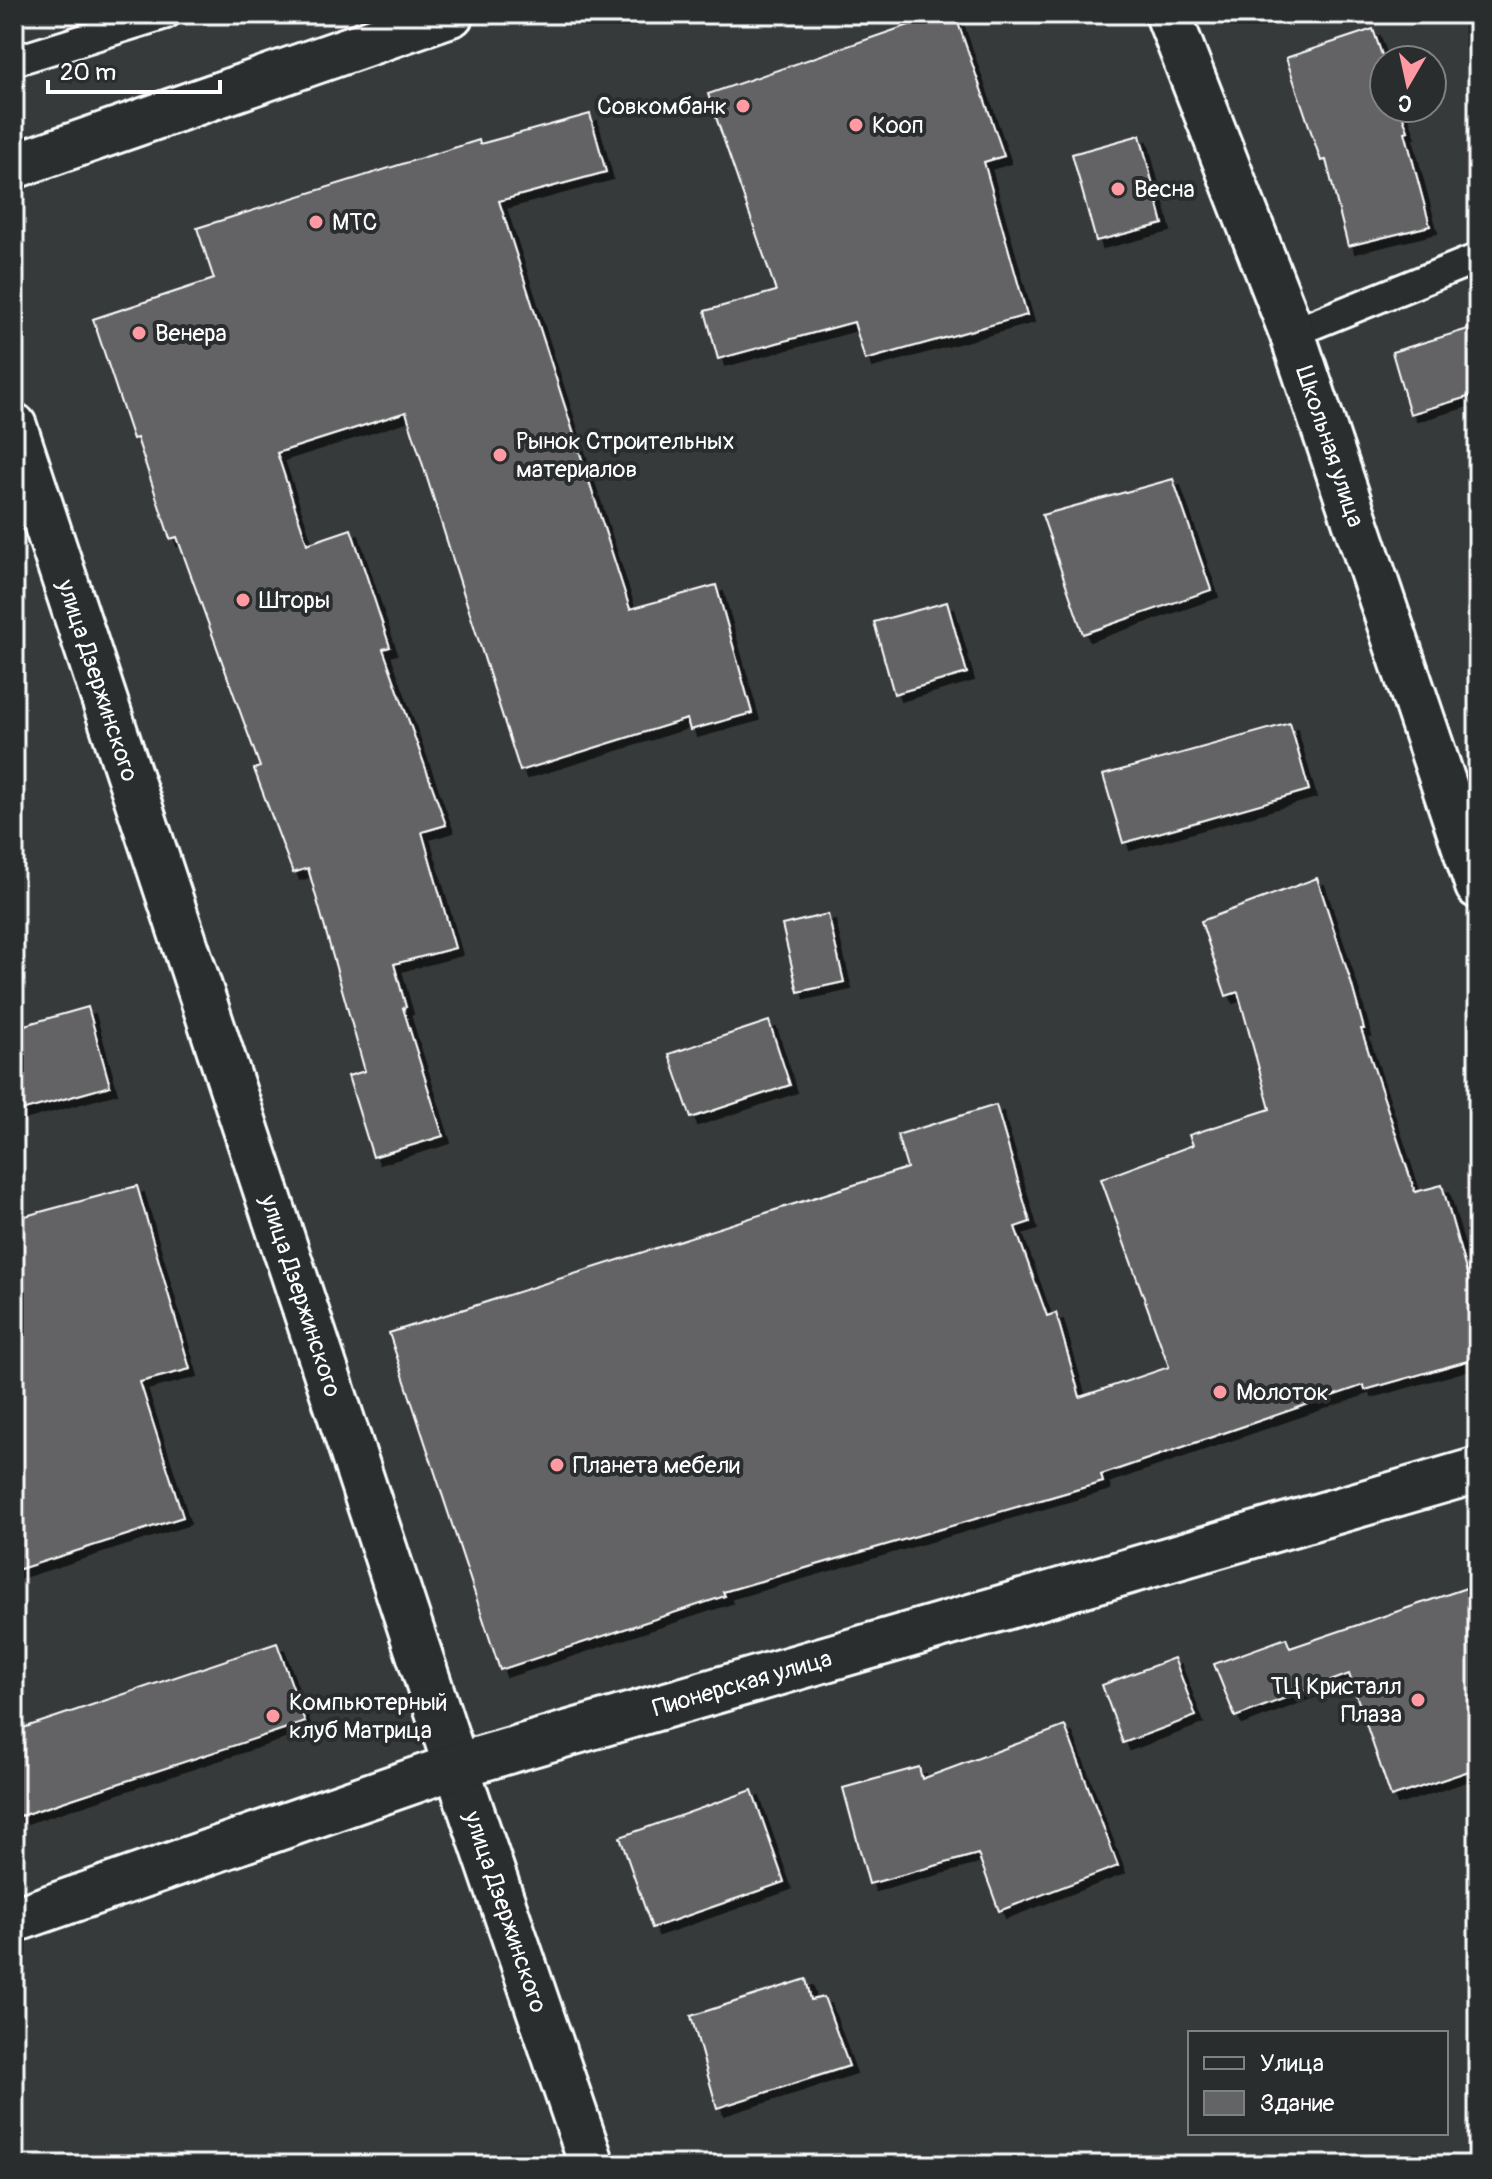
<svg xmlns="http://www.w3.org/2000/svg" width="1492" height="2179" font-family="Pangolin,sans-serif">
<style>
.building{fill:#636465;stroke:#fff;stroke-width:2;filter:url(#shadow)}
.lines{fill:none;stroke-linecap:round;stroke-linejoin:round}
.lane-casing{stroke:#fff;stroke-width:34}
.street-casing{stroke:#fff;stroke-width:50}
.secondary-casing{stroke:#fff;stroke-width:50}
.lane{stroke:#2a2d2e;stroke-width:28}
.street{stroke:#2a2d2e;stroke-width:44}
.secondary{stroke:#2a2d2e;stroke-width:44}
.poi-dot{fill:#ff9aa2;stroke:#2a2d2e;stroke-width:3}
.labels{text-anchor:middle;stroke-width:8;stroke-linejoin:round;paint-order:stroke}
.poi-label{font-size:24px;fill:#fff;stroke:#2a2d2e;text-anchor:start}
.street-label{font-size:24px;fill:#fff;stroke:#2a2d2e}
</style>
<defs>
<filter id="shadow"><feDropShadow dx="7" dy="7" stdDeviation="0" flood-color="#0009"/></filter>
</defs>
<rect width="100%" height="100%" fill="#373a3b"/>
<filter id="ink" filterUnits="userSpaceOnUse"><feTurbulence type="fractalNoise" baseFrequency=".0125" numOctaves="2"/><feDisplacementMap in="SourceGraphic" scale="16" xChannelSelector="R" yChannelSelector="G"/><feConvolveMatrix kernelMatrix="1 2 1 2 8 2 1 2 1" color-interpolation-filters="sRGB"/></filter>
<g filter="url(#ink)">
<g class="building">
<polygon points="941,14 955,14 1004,156 984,162 1027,315 865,360 854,322 718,359 705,311 776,291 708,94"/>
<polygon points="1373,29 1384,61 1384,108 1400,108 1408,131 1405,132 1430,226 1348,246 1326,160 1321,161 1286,58"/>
<polygon points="590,114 606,172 499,201 630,609 716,585 752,713 690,730 687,719 520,771 406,412 277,453 307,544 351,529 390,647 383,649 446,825 422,832 455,948 394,964 406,1007 403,1008 443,1136 373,1157 348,1076 365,1071 308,868 293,873 254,769 260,767 177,537 170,539 137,438 133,439 93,319 214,279 197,228 479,140 480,144"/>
<polygon points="1140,135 1163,224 1096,241 1072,154"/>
<polygon points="1478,326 1478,394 1410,414 1392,352"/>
<polygon points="1173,479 1211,590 1083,634 1042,515"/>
<polygon points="947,602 967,673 894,694 874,622"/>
<polygon points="1290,723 1309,790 1123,843 1103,775"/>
<polygon points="1317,878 1351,982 1364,1029 1361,1029 1415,1192 1442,1185 1478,1313 1478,1358 1365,1390 1364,1385 1101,1475 1103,1482 723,1592 725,1596 500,1670 389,1333 907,1168 897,1135 996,1105 1030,1222 1015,1227 1047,1316 1056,1313 1080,1397 1169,1367 1101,1179 1193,1145 1189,1135 1270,1109 1238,992 1226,996 1201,921"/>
<polygon points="828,914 844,982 798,992 782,925"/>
<polygon points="88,1007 110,1086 14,1113 14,1028"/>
<polygon points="769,1021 790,1085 691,1118 669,1054"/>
<polygon points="137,1186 190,1369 140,1382 183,1517 14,1571 14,1219"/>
<polygon points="1478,1584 1478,1768 1391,1797 1349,1674 1235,1717 1214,1664 1286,1638 1290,1648"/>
<polygon points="277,1643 305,1722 14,1818 14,1731"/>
<polygon points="1174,1658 1196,1716 1123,1743 1102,1685"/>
<polygon points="1065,1726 1118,1866 999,1911 978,1854 869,1884 843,1788 919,1767 922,1779"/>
<polygon points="752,1790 784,1882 652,1928 620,1837"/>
<polygon points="806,1979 811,2000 824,1997 849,2066 717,2108 691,2016"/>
</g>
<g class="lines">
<defs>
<g id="lane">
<polyline points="14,61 166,14"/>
<polyline points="1292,333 1478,258"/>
</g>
<g id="street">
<path id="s1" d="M14,426L456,1766"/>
</g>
<g id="secondary">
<path id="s2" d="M1168,14L1292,333L1478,886"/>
<polyline points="14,166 451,14"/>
<path id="s3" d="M456,1766L592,2165"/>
<path id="s4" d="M14,1920L456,1766L1478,1470"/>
</g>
</defs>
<use href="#lane" class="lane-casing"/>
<use href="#street" class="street-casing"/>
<use href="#secondary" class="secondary-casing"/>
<use href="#lane" class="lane"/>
<use href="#street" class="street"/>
<use href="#secondary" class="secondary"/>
</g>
</g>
<g class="poi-dot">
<circle cx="743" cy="106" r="8"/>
<circle cx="856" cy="125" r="8"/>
<circle cx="1118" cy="189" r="8"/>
<circle cx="316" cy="222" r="8"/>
<circle cx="139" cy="333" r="8"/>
<circle cx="500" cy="455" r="8"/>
<circle cx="243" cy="600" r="8"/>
<circle cx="1220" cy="1392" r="8"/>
<circle cx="557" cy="1465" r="8"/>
<circle cx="1418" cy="1700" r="8"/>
<circle cx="273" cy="1716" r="8"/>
</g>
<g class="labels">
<g class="poi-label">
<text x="727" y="114" text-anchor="end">Совкомбанк</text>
<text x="872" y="133">Кооп</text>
<text x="1134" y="197">Весна</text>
<text x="332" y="230">МТС</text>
<text x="155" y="341">Венера</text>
<text x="516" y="449">Рынок Строительных<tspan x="516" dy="28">материалов</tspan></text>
<text x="259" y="608">Шторы</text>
<text x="1236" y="1400">Молоток</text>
<text x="573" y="1473">Планета мебели</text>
<text x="1402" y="1694" text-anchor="end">ТЦ Кристалл<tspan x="1402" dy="28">Плаза</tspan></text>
<text x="289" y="1710">Компьютерный<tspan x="289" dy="28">клуб Матрица</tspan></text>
</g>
<g class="street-label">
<text dy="8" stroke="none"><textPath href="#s2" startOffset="462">Школьная улица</textPath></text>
<text dy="8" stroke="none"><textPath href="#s1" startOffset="268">улица Дзержинского</textPath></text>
<text dy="8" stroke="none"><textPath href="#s1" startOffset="916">улица Дзержинского</textPath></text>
<text dy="8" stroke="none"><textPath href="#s4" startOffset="766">Пионерская улица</textPath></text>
<text dy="8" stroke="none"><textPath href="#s3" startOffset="154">улица Дзержинского</textPath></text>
</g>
</g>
<rect width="1492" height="2179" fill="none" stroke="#2a2d2e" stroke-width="48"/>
<rect x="24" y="24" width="1444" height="2131" fill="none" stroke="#fff" stroke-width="3" filter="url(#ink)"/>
<rect x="1188" y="2031" width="260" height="104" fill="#2a2d2e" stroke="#7f8182" stroke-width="2"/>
<rect x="1204" y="2057" width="40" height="12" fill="#2a2d2e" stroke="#7f8182" stroke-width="2"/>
<text x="1260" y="2071" font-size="24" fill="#ffffff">Улица</text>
<rect x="1204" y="2091" width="40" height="24" fill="#636465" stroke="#7f8182" stroke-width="2"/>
<text x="1260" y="2111" font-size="24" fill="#ffffff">Здание</text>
<g transform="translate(1408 84) rotate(189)"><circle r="38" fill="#2a2d2e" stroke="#7f8182" stroke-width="2"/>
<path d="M0-6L14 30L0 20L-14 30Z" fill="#ff9aa2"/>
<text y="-12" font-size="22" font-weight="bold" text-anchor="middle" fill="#ffffff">С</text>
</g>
<path d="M48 80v12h172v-12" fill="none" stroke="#ffffff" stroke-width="4"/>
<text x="60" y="80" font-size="24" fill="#ffffff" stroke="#2a2d2e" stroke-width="6" paint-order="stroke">20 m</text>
</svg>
